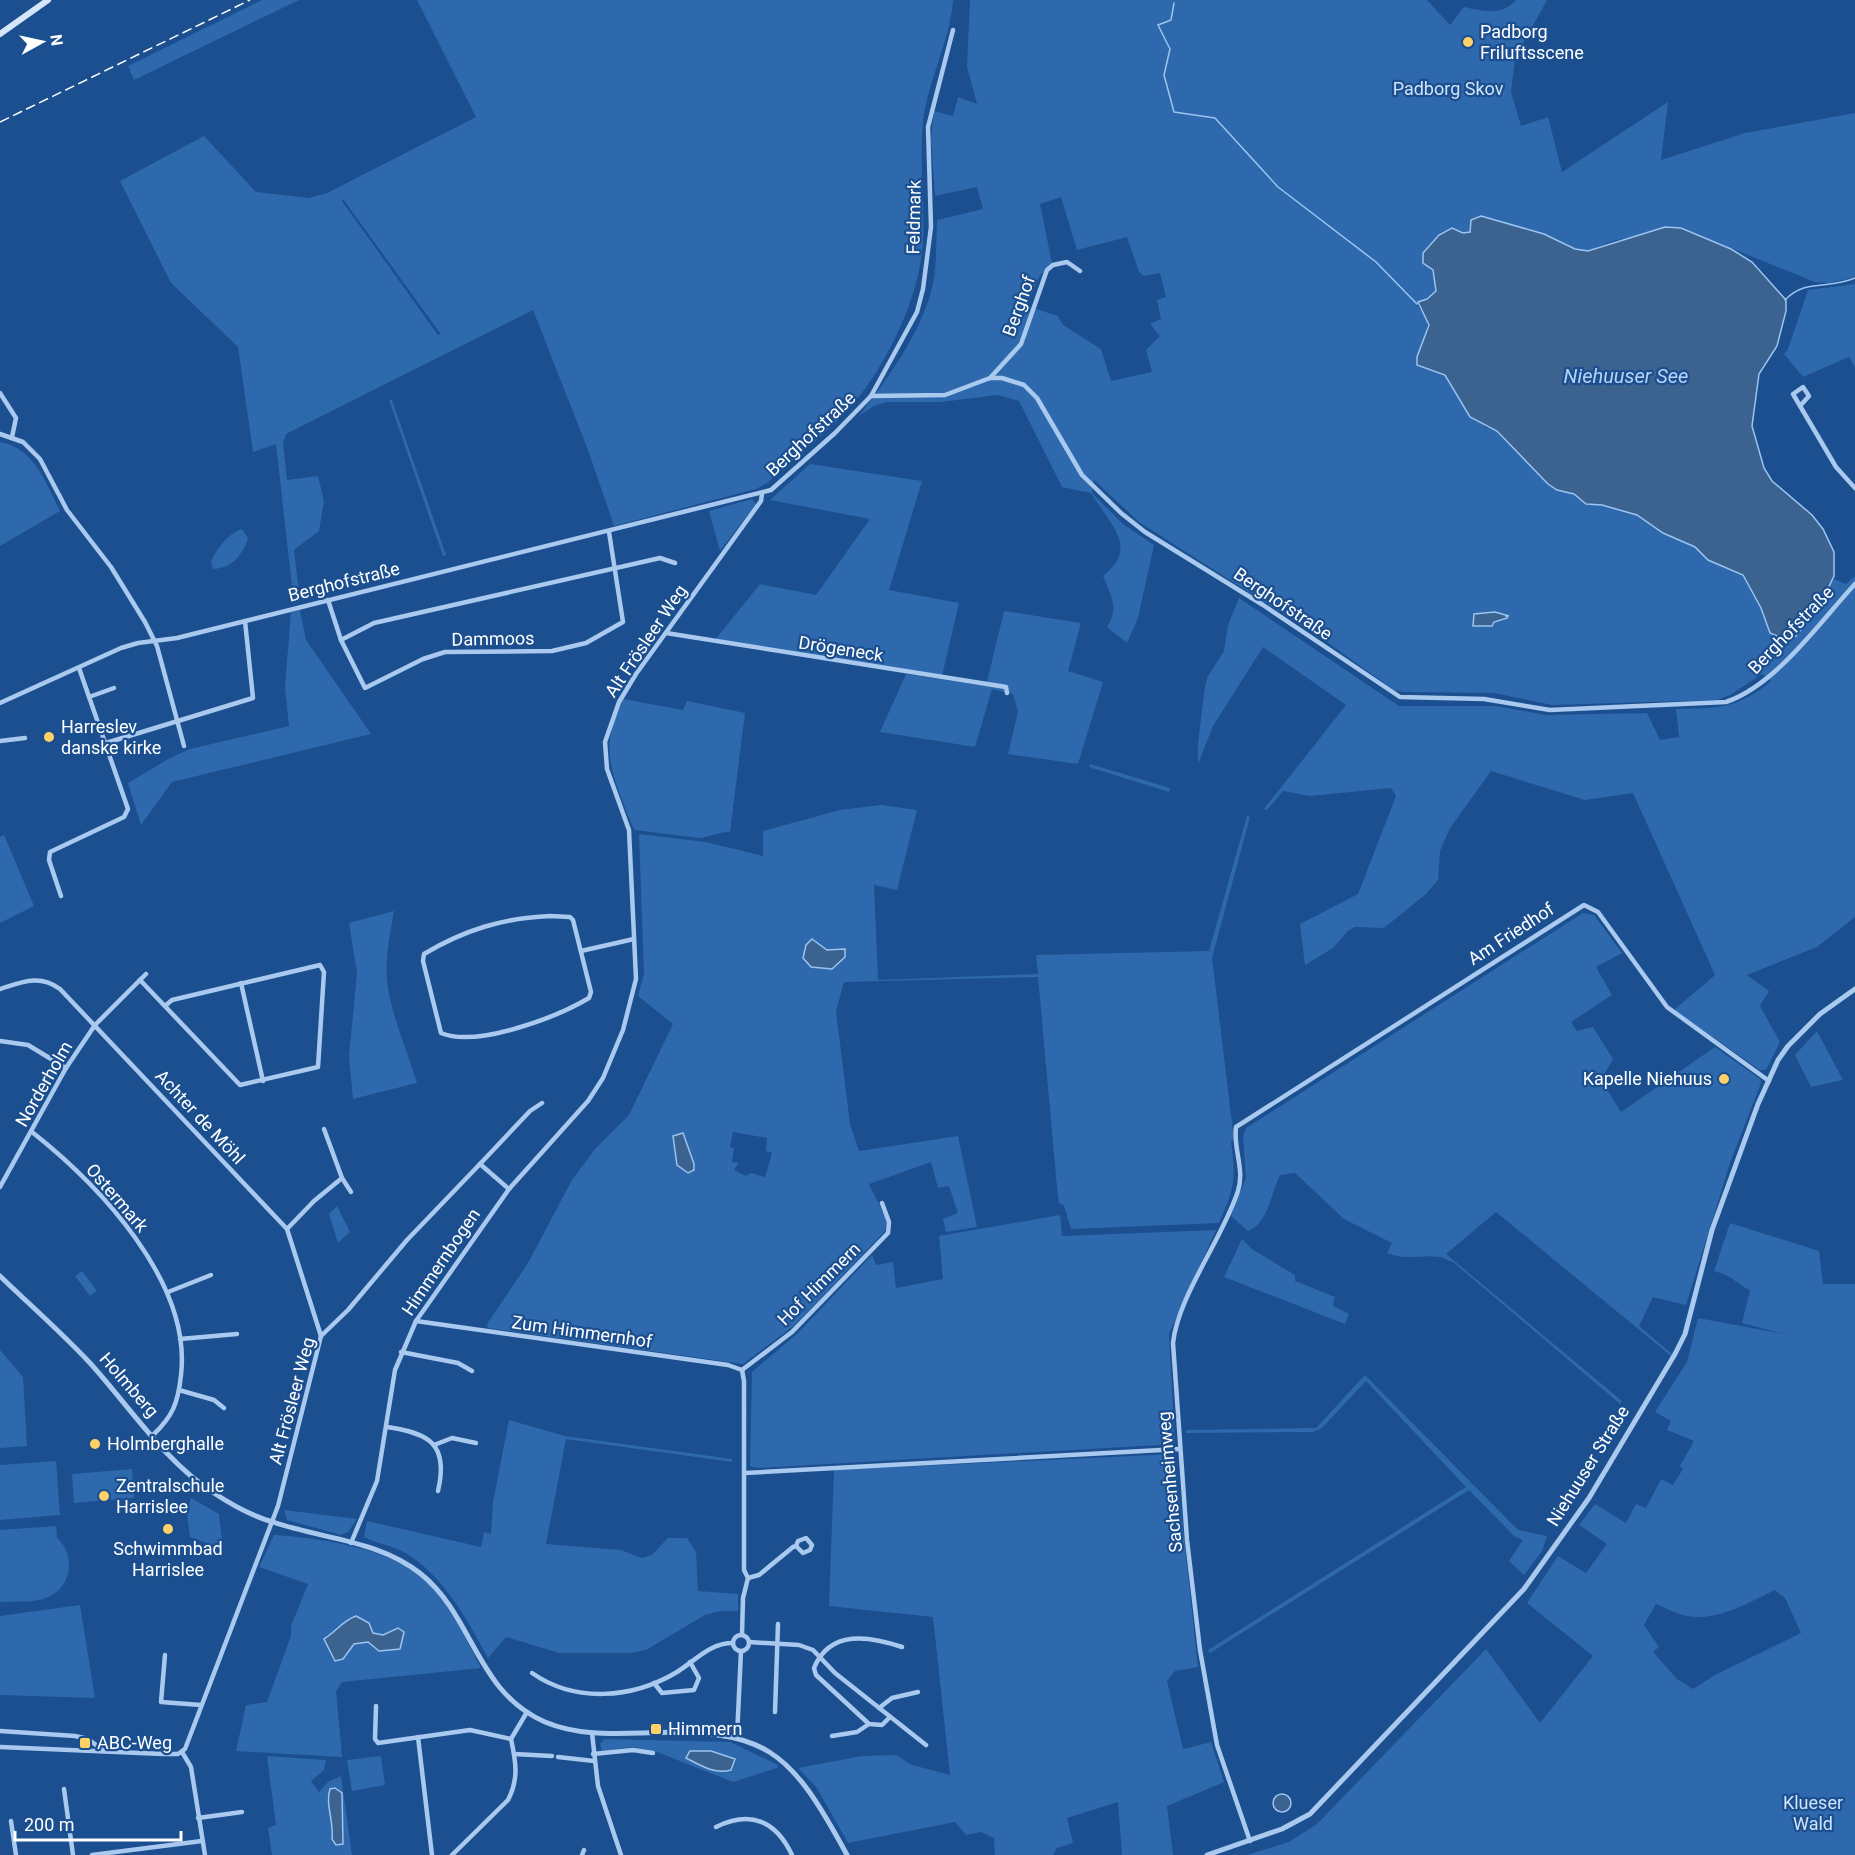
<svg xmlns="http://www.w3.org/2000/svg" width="1855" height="1855" font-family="Roboto,sans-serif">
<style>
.green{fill:#2e69ad;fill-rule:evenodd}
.water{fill:#3c6290;stroke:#9cc4f0;stroke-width:1.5}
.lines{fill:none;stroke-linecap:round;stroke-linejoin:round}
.stream{stroke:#9cc4f0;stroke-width:1.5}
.minor{stroke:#a9c9ee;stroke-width:4.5}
.tertiary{stroke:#a9c9ee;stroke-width:5}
.secondary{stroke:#d6e6fa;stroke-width:6}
.rail{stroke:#fff;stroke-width:1.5;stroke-dasharray:10 4.5;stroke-linecap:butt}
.poi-dot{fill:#ffd166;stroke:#1b4f8f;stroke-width:2}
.labels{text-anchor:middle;stroke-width:4.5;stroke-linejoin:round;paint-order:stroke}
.poi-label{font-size:18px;fill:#fff;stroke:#1b4f8f;text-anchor:start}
.park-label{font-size:18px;fill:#cfe3fa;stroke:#1b4f8f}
.street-label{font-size:18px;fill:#fff;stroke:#1b4f8f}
.water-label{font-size:20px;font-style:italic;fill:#b5d3f5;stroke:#1b4f8f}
</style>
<rect width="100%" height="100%" fill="#1b4f8f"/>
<g class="green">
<polygon points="262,0 299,0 134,80 128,66"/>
<path d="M417,0H953C950,43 927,81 923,123C919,162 925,203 923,242C920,298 884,372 845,413C821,438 792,460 767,483L756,489L614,526L588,450L533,310L286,434L283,443L287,480L318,476L324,501L319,531L294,550L300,601L294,604L276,444L253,452L238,347L171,283L120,181L204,136L256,192L309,198L327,193L476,117ZM343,199L440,333V334L438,335L342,201Z"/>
<path d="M970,0H1427L1450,25L1464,7C1483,11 1502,16 1516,0H1547L1515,58L1511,92L1521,126L1548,117L1562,172L1668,102L1661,160L1745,133L1855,113V276L1852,278L1829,283L1815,282L1681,228L1613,241L1588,251L1575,249L1544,234L1471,229L1467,234L1452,228L1439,235L1430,269L1435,273L1436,291L1417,305L1428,320L1425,339L1439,373L1445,375L1485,427L1497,431L1548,484L1574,494L1586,504L1603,505L1637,515L1663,533L1695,547L1708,560L1743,575L1779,639H1789L1834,579L1846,584L1855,576V917L1817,947L1747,975L1769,991L1760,1006L1780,1042L1766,1070H1760L1674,1010L1715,975L1633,793L1585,800L1491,771L1450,828L1440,851L1438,880L1426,894L1384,928L1355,927L1348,931L1333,948L1305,965L1300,924L1358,894L1396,796L1391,788L1310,796L1283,791L1267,810L1264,809L1346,705L1263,647L1213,726L1198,764V744L1205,686L1208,676L1224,651L1228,625L1239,598L1399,706H1495L1546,715L1647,713L1660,740L1679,737L1676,709C1718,708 1738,709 1771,681L1762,674L1730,695L1717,700L1552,705L1494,693L1403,692L1394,690L1327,642L1139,522L1094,480L1092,493L1123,524L1154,545L1138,618L1127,643L1107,627C1119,608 1111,595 1103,576C1140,547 1110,525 1091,493L1062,487L1019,401L998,395L941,402H887L874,406L859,416C888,378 922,332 933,284C937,263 936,242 937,220L983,209L977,187L935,196L931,138L934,111L953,116L958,97L977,104L967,67ZM1061,197L1077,250L1127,237L1139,272L1144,276L1160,273L1166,297L1157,300L1161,319L1150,324L1160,336L1146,350L1152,372L1111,381L1101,349L1063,325L1058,316L1027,306L1039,277L1052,263L1040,204Z"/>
<polygon points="1855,284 1855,368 1849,357 1803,377 1784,354 1788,349 1808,290"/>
<polygon points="389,400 392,400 446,555 443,556"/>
<path d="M0,442C35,448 46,484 60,511L0,546Z"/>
<polygon points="810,464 922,481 889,590 959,603 942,676 715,640 760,584 816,595 870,519 770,500"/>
<polygon points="752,499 756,504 720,551 709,511"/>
<path d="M242,529L248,538C242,556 232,568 213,569L211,562C216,550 228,533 242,529Z"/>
<polygon points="300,610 306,640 371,734 172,782 141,825 128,783 170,758 190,749 289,726 285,687 291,612"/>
<polygon points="1004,611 1081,623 1068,671 1103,682 1078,764 1008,754 1018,712 1013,694 992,689 975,747 880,732 906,674 986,686"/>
<path d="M623,699L683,710L687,701L745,713L730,832C718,832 709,837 699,838L635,830C628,819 625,806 620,795C606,756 605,737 623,699Z"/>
<polygon points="1090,764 1170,788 1169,792 1089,767"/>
<path d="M881,805L917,810L897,890L874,885L878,980L1038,974L1036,955L1209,951L1247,816L1250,817L1212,958L1233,1131L1234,1140L1231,1141C1236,1180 1235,1187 1219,1223L1071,1229L1064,1206L1059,1203L1058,1198L1038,977L844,982L836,1011L850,1124L859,1151L958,1136L977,1227L946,1232L943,1219L958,1213L949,1186L938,1188L931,1162L869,1184L887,1221L885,1231L795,1325L743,1364L488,1328L487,1324L528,1263L572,1180L595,1149L629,1115L673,1024L638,996L644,974L639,834L706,842L763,856V831L840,810ZM733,1132L767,1138L766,1151L772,1153L765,1177L751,1173L746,1176L734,1170L739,1163L732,1162L734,1148L730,1147Z"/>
<polygon points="4,835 34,906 0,923 0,837"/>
<path d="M394,911C390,934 385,957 387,980C391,1016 407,1049 417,1083L353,1099L349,1056L357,973L349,923Z"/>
<path d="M1583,913L1594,915L1622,953L1596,967L1612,995L1571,1022L1577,1031L1593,1027L1613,1059L1601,1080L1621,1112L1715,1047L1760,1079L1761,1083L1730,1163L1686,1305L1653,1297L1639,1326L1672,1354L1671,1356L1496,1212L1446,1254L1622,1401L1620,1404L1453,1262C1448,1261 1445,1258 1440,1257C1420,1254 1407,1261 1387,1253L1392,1243L1344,1219L1295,1173L1280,1175C1272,1191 1268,1224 1248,1231L1231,1216L1246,1178L1243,1136L1246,1128Z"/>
<polygon points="1817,1031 1843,1080 1811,1087 1795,1055"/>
<polygon points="337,1206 350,1232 338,1243 329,1214"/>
<polygon points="1060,1215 1062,1236 1216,1230 1169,1334 1175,1444 757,1468 750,1466 752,1372 798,1333 872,1255 876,1265 893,1262 896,1288 943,1279 939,1236"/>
<path d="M1730,1223L1819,1251L1823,1284H1855V1855H1247L1289,1842L1317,1824L1486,1649L1540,1723L1593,1656L1527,1603L1558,1556L1586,1573L1607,1544L1579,1525L1595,1504L1626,1523L1636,1504L1646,1508L1661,1479L1673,1485L1683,1469L1680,1466L1694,1441L1667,1430L1671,1421L1655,1412L1687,1362L1698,1318L1784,1334L1742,1323L1750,1290C1735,1283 1733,1276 1714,1271ZM1775,1590L1785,1598L1801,1633L1715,1675L1693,1689L1677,1679L1653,1652L1659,1647L1644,1625L1656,1604C1666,1608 1676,1614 1687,1616C1717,1622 1749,1602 1775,1590Z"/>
<polygon points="1242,1239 1252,1249 1295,1275 1295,1281 1335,1297 1333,1306 1349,1314 1345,1324 1224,1277"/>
<polygon points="82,1271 97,1291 90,1296 75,1276"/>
<polygon points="0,1350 23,1377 27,1446 0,1448"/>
<polygon points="1365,1375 1518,1530 1547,1536 1542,1551 1524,1575 1509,1561 1523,1540 1514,1536 1469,1490 1210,1653 1208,1650 1466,1487 1366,1381 1322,1428 1313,1432 1186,1433 1186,1430 1316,1428"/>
<path d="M509,1420L565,1436L732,1459V1462L566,1439L546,1544L621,1550L642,1558L652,1555L668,1538H687L696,1552L698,1591L738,1594V1611H721L705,1615L646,1650L632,1653H559L506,1637L488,1658C467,1619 444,1576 404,1552C391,1545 377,1544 364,1537L367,1521L481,1547L484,1532L491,1534L493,1502Z"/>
<polygon points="1175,1454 1198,1667 1175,1671 1167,1681 1183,1749 1211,1742 1224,1782 1167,1806 1173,1855 1122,1855 1118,1802 1067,1818 1073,1843 1057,1848 1053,1855 995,1855 994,1838 981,1832 966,1835 955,1822 848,1843 817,1788 798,1768 862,1756 896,1755 912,1765 950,1775 933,1617 829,1606 834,1470"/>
<polygon points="56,1461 60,1515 0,1520 0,1465"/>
<polygon points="132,1469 134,1498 74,1503 72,1474"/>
<polygon points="191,1498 219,1514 223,1549 190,1537 187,1513"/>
<polygon points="284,1510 357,1519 348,1532 341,1535 287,1520"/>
<path d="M56,1526L57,1538C76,1555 73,1588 46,1598C34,1603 14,1601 0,1602V1530Z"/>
<path d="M274,1535C320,1538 398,1549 430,1585C452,1610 466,1639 481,1668L342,1682L336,1691L342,1757L236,1751L246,1705L267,1702L291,1636V1626L308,1584L259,1567ZM398,1628L379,1651L368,1642L354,1644L343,1659L324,1640L336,1631L383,1635Z"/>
<polygon points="80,1605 95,1698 0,1695 0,1616"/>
<polygon points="604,1739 730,1742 778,1765 777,1768 733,1782 657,1752 633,1747 602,1751 600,1744"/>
<path d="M267,1756L326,1760L324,1770L311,1781L319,1792L328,1782L341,1776L352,1855H272L268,1828L276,1825ZM327,1798L342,1822V1844L332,1839L334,1823Z"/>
<polygon points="381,1756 385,1785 352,1791 347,1760"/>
</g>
<g class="water">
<polygon points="1481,216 1544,234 1575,249 1588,251 1665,227 1681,228 1731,249 1752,262 1786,300 1786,311 1777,346 1759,374 1752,426 1764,468 1772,481 1812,515 1823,529 1834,552 1834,576 1822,601 1796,636 1784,639 1770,633 1761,608 1743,575 1708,560 1695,547 1663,533 1637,515 1602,505 1586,504 1574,494 1557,490 1548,484 1497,431 1470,417 1445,375 1417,365 1417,357 1429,325 1418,302 1427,299 1436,291 1433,270 1423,263 1423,253 1439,235 1452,228 1463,233 1470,232 1471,220"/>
<polygon points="1495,612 1509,616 1506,616 1507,618 1494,622 1492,626 1473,626 1474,614"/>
<polygon points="812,939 827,950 845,949 845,957 832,969 811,967 803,958 806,945"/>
<polygon points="683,1133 694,1164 694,1170 688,1173 677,1165 673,1136"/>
<path d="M356,1616L369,1623L373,1633L383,1635L398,1628L404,1632L400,1649L379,1651L368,1642L354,1644L343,1659L335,1661L324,1639C337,1631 342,1621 356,1616Z"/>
<path d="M690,1751H711L735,1759L731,1770C715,1775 700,1765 686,1758Z"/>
<path d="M335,1788L342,1793L343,1844L336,1845L332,1839C334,1820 325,1804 330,1789Z"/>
<circle cx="1282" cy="1803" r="9"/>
</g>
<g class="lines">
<g class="stream">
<polyline points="1174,3 1171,20 1158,25 1170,49 1164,75 1174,112 1215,118 1278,187 1376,262 1417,304"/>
<path d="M1785,300C1805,278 1829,290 1855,278"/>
</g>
<g class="minor">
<polyline points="990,378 1021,344 1047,270 1053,265 1067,262 1080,271"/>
<polyline points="0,393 16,418 12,437"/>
<path d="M871,396L945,395L990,378H1002L1024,385L1037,398L1082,475L1121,513L1145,532L1263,605L1400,697L1484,699L1550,710L1726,702C1776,685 1819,623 1855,584"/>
<polyline points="1800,406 1809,396 1803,387 1793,394 1836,467 1855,488"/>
<polyline points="0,434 23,442 40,459 67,510 111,567 145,622 157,646 184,746"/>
<polyline points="328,600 341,640 365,688 423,659 445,652 552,651 586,643 623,622 609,532"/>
<polyline points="666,633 1006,687 1007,693"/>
<polyline points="341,640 374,623 660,558 675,563"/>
<polyline points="89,697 114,688"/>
<polyline points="0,703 121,648 138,643 177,638 771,490 835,433 871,396 917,312 923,289 931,227 928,127 953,30"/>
<polyline points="0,741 25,738"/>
<polyline points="106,743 253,698 245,621"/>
<polyline points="61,896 49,860 50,852 124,817 128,809 79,668"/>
<path d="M550,916L570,917L573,920L591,992L589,998C557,1017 477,1048 441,1033L423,961L424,954C464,930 503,918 550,916Z"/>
<polyline points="581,951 634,939"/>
<polyline points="140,980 240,1085 318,1067 324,972 320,965 172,1000 165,1006"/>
<polyline points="241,983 263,1081"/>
<path d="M0,989C22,982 40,974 60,989L287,1229L321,1336L278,1506L185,1749L178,1754H163L0,1747"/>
<polyline points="0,1041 28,1045 66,1068"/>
<polyline points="324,1129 342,1178 351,1192"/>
<path d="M32,1132C99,1185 192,1282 181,1375C178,1403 173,1416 153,1435"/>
<polyline points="480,1164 509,1189"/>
<polyline points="0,1187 66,1068 95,1025 146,974"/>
<polyline points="287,1229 314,1201 342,1178"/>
<polyline points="168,1292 211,1275"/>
<polyline points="416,1321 728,1365 742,1370"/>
<polyline points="321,1336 348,1310 407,1240 480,1164 530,1111 542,1103"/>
<polyline points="180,1339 237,1334"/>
<polyline points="401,1352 458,1363 472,1371"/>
<polyline points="742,1370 744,1381 744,1570 748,1578 743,1598 742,1635"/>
<polyline points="742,1370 792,1332 888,1233 889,1222 882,1203"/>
<polyline points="179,1390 214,1400 224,1408"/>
<path d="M387,1427C429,1433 449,1444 438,1491"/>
<polyline points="434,1445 452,1438 476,1443"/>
<polyline points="745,1473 1179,1449"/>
<polyline points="351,1543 377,1481 395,1370 416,1321 509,1189 588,1101 603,1078 623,1030 636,979 629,830 607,769 605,742 619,702 636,674 761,501 762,494"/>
<polyline points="748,1578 759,1575 793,1547 796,1546 803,1553 810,1550 812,1545 806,1538 798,1541 796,1546"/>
<circle cx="741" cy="1643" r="8"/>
<polyline points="749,1642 799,1645 813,1650 835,1673 926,1745"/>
<polyline points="165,1655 161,1702 201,1705"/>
<path d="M532,1673C575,1703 632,1699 677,1672C696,1660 710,1643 733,1643"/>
<polyline points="654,1683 662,1693 694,1690 699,1678 690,1662"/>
<path d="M376,1706L375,1739L378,1743L470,1730L511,1739C516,1762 519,1779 508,1800L452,1855"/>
<polyline points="879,1708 892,1698 918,1692"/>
<polyline points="775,1712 778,1624"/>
<path d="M890,1717L882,1725L869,1724L816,1675L814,1668C830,1629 870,1636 902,1647"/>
<polyline points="0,1731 75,1736 88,1739 104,1751"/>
<polyline points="592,1733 598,1786 621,1855"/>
<polyline points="832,1736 857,1732 869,1724"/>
<polyline points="418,1737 432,1855"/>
<polyline points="737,1737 741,1651"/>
<polyline points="511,1739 527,1712"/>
<polyline points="182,1752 191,1767 205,1855"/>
<polyline points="514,1754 552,1756"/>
<polyline points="593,1754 633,1750 653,1753"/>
<polyline points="558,1757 594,1761"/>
<polyline points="64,1789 73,1855"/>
<polyline points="198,1818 242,1812"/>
<polyline points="11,1821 16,1855"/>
<path d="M716,1827C751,1810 776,1821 792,1855"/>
<path d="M1250,1841L1217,1745L1200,1650L1187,1540L1173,1343C1178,1296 1223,1238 1238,1191C1245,1169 1233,1149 1236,1127L1584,905L1598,912L1667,1007L1769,1081"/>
<polyline points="92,1855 202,1841"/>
<polyline points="582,1855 584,1850"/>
</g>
<g class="tertiary">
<path d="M0,1276C30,1305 62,1333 90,1363C129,1406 165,1462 214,1493C232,1505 252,1516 273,1522C322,1539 379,1540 421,1574C474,1617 476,1692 545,1722C576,1735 609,1734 642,1733C766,1728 789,1748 847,1855"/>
<polyline points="1207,1855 1282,1829 1310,1814 1524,1589 1589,1498 1675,1354 1685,1334 1712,1230 1758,1104 1778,1060 1788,1046 1820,1014 1855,989"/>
</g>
<polyline class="secondary" points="0,34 48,0"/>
<polyline class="rail" points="0,122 250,0"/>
</g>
<g class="poi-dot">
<circle cx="1468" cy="42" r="6"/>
<circle cx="49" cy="737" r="6"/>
<circle cx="1724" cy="1079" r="6"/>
<circle cx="95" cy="1444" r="6"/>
<circle cx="104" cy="1496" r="6"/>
<circle cx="168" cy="1529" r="6"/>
<rect x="650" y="1723" width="12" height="12" rx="3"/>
<rect x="79" y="1737" width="12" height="12" rx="3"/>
</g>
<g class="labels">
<g class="poi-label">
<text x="1480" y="38">Padborg<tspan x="1480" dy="21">Friluftsscene</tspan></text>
<text x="61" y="733">Harreslev<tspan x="61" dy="21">danske kirke</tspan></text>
<text x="1712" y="1085" text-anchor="end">Kapelle Niehuus</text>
<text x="107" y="1450">Holmberghalle</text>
<text x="116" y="1492">Zentralschule<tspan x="116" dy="21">Harrislee</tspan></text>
<text x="168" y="1555" text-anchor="middle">Schwimmbad<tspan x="168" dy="21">Harrislee</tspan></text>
<text x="668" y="1735">Himmern</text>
<text x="97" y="1749">ABC-Weg</text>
</g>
<g class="park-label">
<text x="1448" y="95">Padborg Skov</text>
<text x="1813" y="1809">Klueser<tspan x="1813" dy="21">Wald</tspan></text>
</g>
<g class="street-label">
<text transform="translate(914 217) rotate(-89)" y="6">Feldmark</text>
<text transform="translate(1019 306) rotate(-70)" y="6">Berghof</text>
<text transform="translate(811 434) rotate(-43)" y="6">Berghofstraße</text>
<text transform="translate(344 582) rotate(-14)" y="6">Berghofstraße</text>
<text transform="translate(1283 604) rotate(34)" y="6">Berghofstraße</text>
<text transform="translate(1791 630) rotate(-46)" y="6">Berghofstraße</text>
<text transform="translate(493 639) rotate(-1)" y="6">Dammoos</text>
<text transform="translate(646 641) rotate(-56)" y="6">Alt Frösleer Weg</text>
<text transform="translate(841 649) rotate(9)" y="6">Drögeneck</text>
<text transform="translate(1511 934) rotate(-33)" y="6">Am Friedhof</text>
<text transform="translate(44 1084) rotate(-60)" y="6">Norderholm</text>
<text transform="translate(200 1117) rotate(47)" y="6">Achter de Möhl</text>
<text transform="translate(117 1198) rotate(49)" y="6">Ostermark</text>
<text transform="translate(441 1262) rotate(-56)" y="6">Himmernbogen</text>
<text transform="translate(819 1284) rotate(-45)" y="6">Hof Himmern</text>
<text transform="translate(582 1332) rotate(8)" y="6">Zum Himmernhof</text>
<text transform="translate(129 1385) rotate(49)" y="6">Holmberg</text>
<text transform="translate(292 1401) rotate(-75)" y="6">Alt Frösleer Weg</text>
<text transform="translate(1588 1466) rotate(-58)" y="6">Niehuuser Straße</text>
<text transform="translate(1170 1482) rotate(-95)" y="6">Sachsenheimweg</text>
</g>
<g class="water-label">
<text x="1626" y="383">Niehuuser See</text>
</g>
</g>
<g transform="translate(42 42) rotate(82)" stroke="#1b4f8f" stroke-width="4.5" paint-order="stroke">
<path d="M0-4.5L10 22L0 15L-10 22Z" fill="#ffffff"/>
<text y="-9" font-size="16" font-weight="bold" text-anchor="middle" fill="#ffffff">N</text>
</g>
<path d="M15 1831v9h166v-9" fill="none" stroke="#ffffff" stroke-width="3"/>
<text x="24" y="1831" font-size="18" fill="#ffffff" stroke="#1b4f8f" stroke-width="4.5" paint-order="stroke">200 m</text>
</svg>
